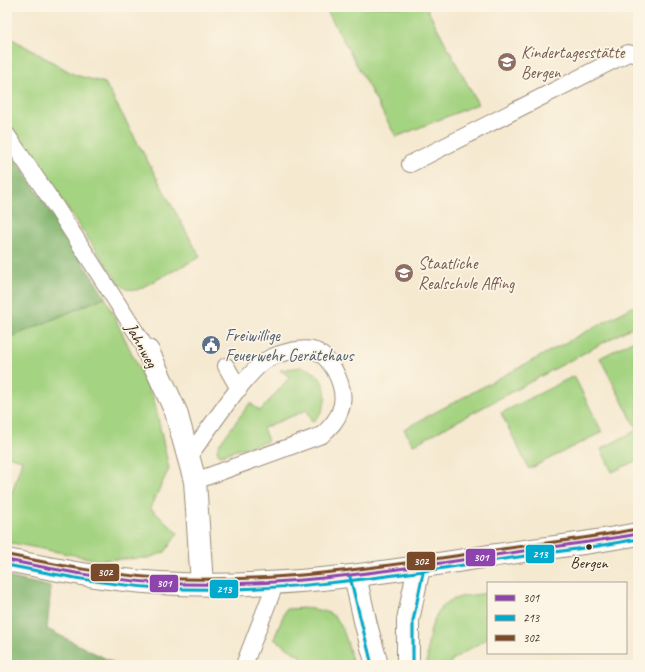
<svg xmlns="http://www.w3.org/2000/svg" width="645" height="672" font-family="Caveat,sans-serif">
<rect width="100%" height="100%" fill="#fcf5e5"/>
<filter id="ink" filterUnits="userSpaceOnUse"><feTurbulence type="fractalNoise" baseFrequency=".025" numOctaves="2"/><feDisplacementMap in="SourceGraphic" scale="8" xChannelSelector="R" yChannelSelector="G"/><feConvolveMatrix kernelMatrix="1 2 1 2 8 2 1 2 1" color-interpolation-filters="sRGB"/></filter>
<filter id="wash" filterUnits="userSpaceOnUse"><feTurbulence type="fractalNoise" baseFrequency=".012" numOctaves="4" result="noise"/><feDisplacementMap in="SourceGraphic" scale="16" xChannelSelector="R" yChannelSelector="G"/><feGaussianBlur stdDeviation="0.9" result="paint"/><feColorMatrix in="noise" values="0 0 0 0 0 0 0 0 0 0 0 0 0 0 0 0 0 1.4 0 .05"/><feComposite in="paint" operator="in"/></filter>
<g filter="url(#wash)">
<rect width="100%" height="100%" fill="#f5e9d0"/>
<!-- green -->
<path fill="#a4d381" stroke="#707e50" d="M325,7H426L478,104L396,137Z
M7,36L75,75L105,83L200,257L137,290L126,289L118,282L7,121Z
M105,297L154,400L169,469L150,508L178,533L165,552L148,558L99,560L7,542V509L22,460L7,456V339Z
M638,304V324L413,445L404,429Z
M638,338V460L612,472L601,449L637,430L600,358Z
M300,367C304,368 309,369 312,371C331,383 329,410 312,422L307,410L263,428L268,441L220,455L217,451L218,446L250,403L260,411L290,377L280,370Z
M574,376L602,432L529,469L501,413Z
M488,593V638L453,659L449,665H427C427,644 430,607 454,599C464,595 477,595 488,593Z
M306,608C316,610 328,610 336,618C344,626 350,653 353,665H313L274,639L286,609Z"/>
<!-- forest -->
<path fill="#83b56f" stroke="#5f7046" d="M7,145L105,297L7,339Z
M7,577L51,587L47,629L118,665H7Z"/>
</g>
<g filter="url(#ink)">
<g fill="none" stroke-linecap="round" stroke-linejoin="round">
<!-- service casing -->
<g stroke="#988a77" stroke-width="18">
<path id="service" d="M7,135L56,207L148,351
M410,164L628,53L638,55
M226,366L239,389
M189,456C205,435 248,369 268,359C280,353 305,345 318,352C335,363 348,392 340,411C337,421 329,428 322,435L195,481
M244,665L276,582"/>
</g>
<!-- minor casing -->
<g stroke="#988a77" stroke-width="24">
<path id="minor" d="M148,351L176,412L195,481L202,584"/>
</g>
<!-- tertiary casing -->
<g stroke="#988a77" stroke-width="24">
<path id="tertiary" d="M355,576L366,625L377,665
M408,665V620L419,567"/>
</g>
<!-- secondary casing -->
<g stroke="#988a77" stroke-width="24">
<path id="secondary" d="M7,560C57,570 108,580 159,583C268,590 376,574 483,557C535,549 587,544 638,534"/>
</g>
<!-- service -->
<use href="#service" stroke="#fff" stroke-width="16"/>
<!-- minor -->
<use href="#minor" stroke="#fff" stroke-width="22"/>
<!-- tertiary -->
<use href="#tertiary" stroke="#fff" stroke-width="22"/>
<!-- secondary -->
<use href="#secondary" stroke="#fff" stroke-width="22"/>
<!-- bus-1 casing -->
<g stroke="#fcf5e5" stroke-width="6">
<path id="bus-1" d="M7,560C57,570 108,580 159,583C268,589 375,573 483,557C535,549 587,543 638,534"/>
</g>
<!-- bus-2 casing -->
<g stroke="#fcf5e5" stroke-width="6">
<path id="bus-2" d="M7,565C57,575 108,585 159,588C268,594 375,579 483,562C535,554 587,549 638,539
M350,577L372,665
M413,665V621L424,568"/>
</g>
<!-- bus-3 casing -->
<g stroke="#fcf5e5" stroke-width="6">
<path id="bus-3" d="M8,555C58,565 108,575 159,578C268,584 375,568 483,552C534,544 586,539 637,529"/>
</g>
<!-- bus-1 -->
<use href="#bus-1" stroke="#8e44ad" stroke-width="3"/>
<!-- bus-2 -->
<use href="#bus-2" stroke="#00a9ce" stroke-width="3"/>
<!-- bus-3 -->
<use href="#bus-3" stroke="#7a4b2a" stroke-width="3"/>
</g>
</g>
<!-- icons -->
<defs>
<g id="school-disc" transform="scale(1)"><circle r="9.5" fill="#8d6e63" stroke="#fcf5e5"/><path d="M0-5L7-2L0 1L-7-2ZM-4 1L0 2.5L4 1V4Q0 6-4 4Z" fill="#fff"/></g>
<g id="civic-disc" transform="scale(1)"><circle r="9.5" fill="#5c6f8a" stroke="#fcf5e5"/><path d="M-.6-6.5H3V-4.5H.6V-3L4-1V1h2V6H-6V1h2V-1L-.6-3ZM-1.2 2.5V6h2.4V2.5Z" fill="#fff"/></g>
</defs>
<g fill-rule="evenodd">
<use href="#school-disc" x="507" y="62"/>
<use href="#school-disc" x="404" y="273"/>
<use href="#civic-disc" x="211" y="345"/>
</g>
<!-- markers -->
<circle fill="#3b2a1e" stroke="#fcf5e5" stroke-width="1.5" cx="589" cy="547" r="3.5"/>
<g text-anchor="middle" stroke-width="3.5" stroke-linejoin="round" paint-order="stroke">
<!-- bus labels -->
<g font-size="16" fill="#3b2a1e" stroke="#fcf5e5">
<text x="589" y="568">Bergen</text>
</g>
<!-- education labels -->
<g font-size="17" fill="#785e54" stroke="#fcf5e5" text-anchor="start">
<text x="521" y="58">Kindertagesstätte<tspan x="521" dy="20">Bergen</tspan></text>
<text x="418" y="269">Staatliche<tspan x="418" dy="20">Realschule Affing</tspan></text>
</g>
<!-- service labels -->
<g font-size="17" fill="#4e5e75" stroke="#fcf5e5" text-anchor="start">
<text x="225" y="341">Freiwillige<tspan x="225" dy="20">Feuerwehr Gerätehaus</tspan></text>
</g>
<!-- street labels -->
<g font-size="17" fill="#3b2a1e" stroke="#fcf5e5">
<text transform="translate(142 345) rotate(61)" y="6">Jahnweg</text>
</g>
</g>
<g stroke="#fcf5e5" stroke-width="1.5">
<rect x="525" y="544" width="30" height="20" rx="4" fill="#00a9ce"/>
<rect x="465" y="548" width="31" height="19" rx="4" fill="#8e44ad"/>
<rect x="406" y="551" width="30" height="20" rx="4" fill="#7a4b2a"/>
<rect x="90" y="563" width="30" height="19" rx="4" fill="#7a4b2a"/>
<rect x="149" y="574" width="30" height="19" rx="4" fill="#8e44ad"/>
<rect x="209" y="579" width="30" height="20" rx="4" fill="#00a9ce"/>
</g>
<g font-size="11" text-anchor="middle" font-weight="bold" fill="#fff">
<text x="540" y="558">213</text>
<text x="481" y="561">301</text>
<text x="421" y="565">302</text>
<text x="105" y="576">302</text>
<text x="164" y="587">301</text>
<text x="224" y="593">213</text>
</g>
<!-- margin -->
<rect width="645" height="672" fill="none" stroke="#fcf5e5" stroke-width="24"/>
<!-- legend -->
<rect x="487" y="582" width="140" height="72" fill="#fcf5e5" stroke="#afa495"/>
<rect x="495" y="595" width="20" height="6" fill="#8e44ad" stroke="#afa495"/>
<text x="523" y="602" font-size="12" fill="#3b2a1e">301</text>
<rect x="495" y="615" width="20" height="6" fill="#00a9ce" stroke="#afa495"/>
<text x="523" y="622" font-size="12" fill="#3b2a1e">213</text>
<rect x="495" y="635" width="20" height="6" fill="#7a4b2a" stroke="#afa495"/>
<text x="523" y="642" font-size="12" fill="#3b2a1e">302</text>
</svg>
